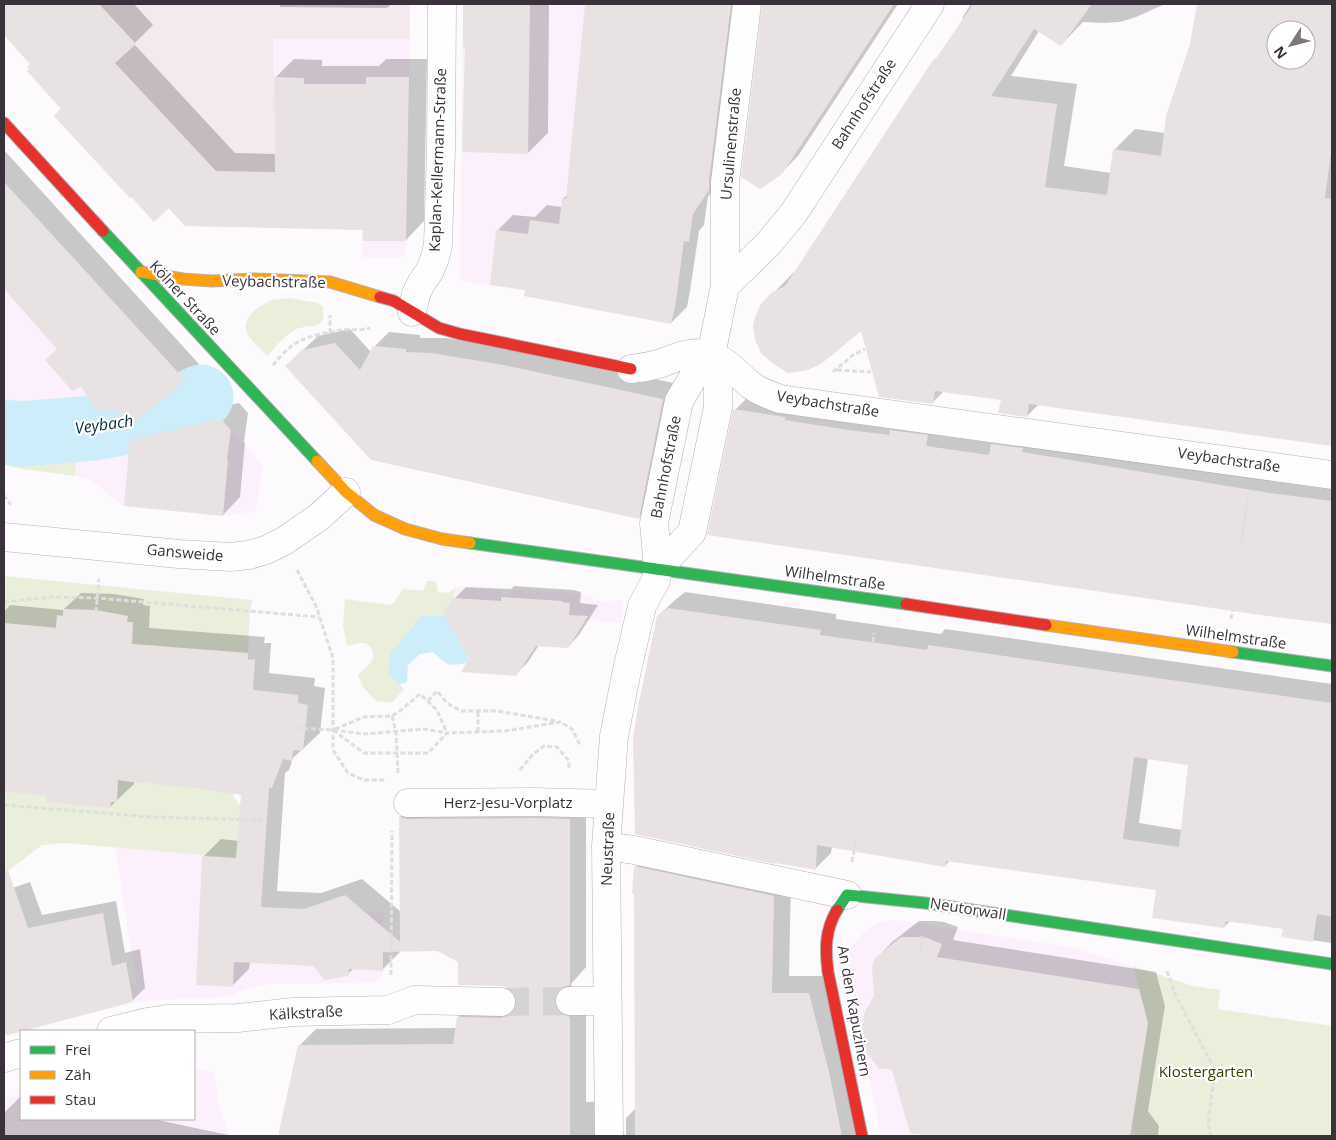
<svg xmlns="http://www.w3.org/2000/svg" width="1336" height="1140" font-family="'Open Sans',sans-serif">
<rect width="100%" height="100%" fill="#fcfafc"/>
<!-- built -->
<path fill="#fdf0fd" d="M463,4H585L580,57L694,207L689,242H683V246H684L673,320L671,324L524,296L525,290L460,281Z
M273,38L410,39L406,249L404,255L399,258L362,257L363,230L276,228Z
M4,182L145,337L193,389L162,400L116,412L63,419L35,420L4,418Z
M212,409L263,465L256,511L223,516L124,506L91,481L75,476L77,450L76,444L130,435L175,425L196,417Z
M456,587L498,590L502,593L510,594L514,590L544,591L590,595L593,600L609,602L614,600L623,601L621,623L586,620L568,648L536,646L516,676L470,673L466,663L469,658L451,628L443,613L453,598Z
M115,847L236,858L261,907L383,913V971L381,976L378,980L371,983L265,984L246,989L227,997L196,998L133,1002L130,983L136,982Z
M895,920L1070,947L1133,966L1148,1023L1132,1128L1138,1136H881L850,976L848,959L851,948L864,932L876,923Z
M194,1068L214,1072L218,1101L220,1102L219,1107L230,1136H4V1098L21,1094V1119H194Z"/>
<!-- education -->
<path fill="#f4eaed" d="M4,4H410V39H273L276,227L185,226L169,208L154,222L132,198H130L54,116L61,108L27,71L29,69L27,67L30,64L4,35Z"/>
<!-- green -->
<path fill="#eaefdc" d="M289,298L318,303L323,306C327,335 307,321 293,331C283,337 275,347 268,356C262,350 250,340 247,333C240,317 261,304 273,300C278,299 284,299 289,298Z
M76,444L77,450L75,476L9,467L11,446Z
M4,576L252,600L250,611L248,653L211,650L187,654V648H181L180,654L157,652V645H151L150,651L125,649L127,629H133V623L127,622V616L121,615L63,609V616L57,615L56,622H62V628L4,623Z
M427,581H434L436,582L438,592L449,593L456,587L453,598L445,616L389,673L404,689L392,703L376,701L362,686L358,675C365,668 379,659 371,648C369,646 367,643 364,643C359,642 352,645 347,646L343,626L345,599L391,605C398,600 398,593 404,589L423,591Z
M113,775L144,784L146,777L176,780L233,792V796L242,807L236,858L65,843L42,845L4,874V791L40,794L41,795L46,796V802L53,803L117,802V796Z
M1133,966L1193,986L1220,990L1218,1009L1332,1026V1136H1138L1132,1128L1148,1023Z"/>
<!-- water -->
<path fill="#ceedfa" d="M422,616H445L451,628L453,629L469,658L466,663C447,667 447,665 433,652L420,654L408,665L407,682L399,685L389,673L390,654Z"/>
<!-- shadow -->
<path fill="#0003" fill-rule="evenodd" d="M4,4H134L153,25L134,44L235,153L276,154L275,78L294,59L322,60V66H379L386,59H427L424,221L406,240L364,229L169,206L32,64L4,33Z
M280,4H392L387,8L280,7Z
M465,4H549L548,133L528,153L467,46H464Z
M586,4H745L725,173L708,197L704,225L699,231L690,291L687,307L671,323L527,289L497,231L513,215L535,217L547,205L562,207L563,199L567,195Z
M763,4H898L798,156L781,173Z
M971,4H1165L1136,17L1120,22L1102,23L1083,22L1061,45L1039,31L1011,76L1077,84L1064,166L1111,173L1114,150L1135,129L1165,133L1167,118L1168,116L1191,44L1198,4H1332V445L1039,404L1027,416L1002,399L944,391L932,403L861,329L762,305L793,273L796,271L934,60L942,53L964,19L962,18ZM1276,30H1306V60H1276Z
M4,150L199,364L184,379L125,429L119,407L58,349L4,287Z
M350,329L371,352L374,347L389,332L420,335V338H446L513,349L678,384L653,503L638,518L301,352L318,336Z
M749,396L1332,486V623L709,534L735,410Z
M239,403L248,413L244,442L245,443L240,497L223,515L132,441L149,423Z
M514,586L573,590L581,592L580,603L598,605L579,635L568,647L539,645L528,662L516,674L470,658L454,599L466,587L511,589Z
M685,592L836,614V619L941,634L945,629L1332,684V943L1283,936L1284,928L1230,921L1224,927L1158,889L950,860L945,866L832,847L831,853L815,869L658,616L675,600ZM1148,758L1189,764L1182,830L1139,823Z
M81,593L114,594L144,599L143,605L150,606L149,628L265,637L264,643H271L269,673L315,678L314,686L325,688L320,733L293,758L289,770L285,773L277,891L321,893L362,879L401,912L400,817L417,801L586,802V967L571,984L573,991L586,1000V1102L610,1101L618,1133L626,1135V1118L636,1108V867L653,850L791,879L789,976H826L862,1136H280L299,1046L316,1029L457,1028L458,1017L475,1000L518,1001L516,993L509,987L437,950H400V952L383,969L354,968L347,975L313,965L250,962L249,969L232,986L197,984L204,856L221,839L239,841L242,794L146,781H134V784L110,807L41,793L4,790V612L10,605L63,610Z
M30,882L42,915L116,901L125,953L140,949L145,988L132,1001L4,1035V891Z
M919,921H934L944,922L958,927L953,940L1156,972L1165,1006L1148,1111L1159,1126L1158,1136H940L911,1132L875,996V960L892,942Z
M21,1096V1119H153L233,1136H4V1113Z"/>
<g fill="none" stroke-linecap="round" stroke-linejoin="round">
<!-- river -->
<path stroke="#ceedfa" stroke-width="65" d="M4,432L21,434L93,428L167,415L201,397"/>
</g>
<!-- building -->
<path fill="#e9e2e2" fill-rule="evenodd" d="M4,4H99L136,44L115,63L216,171L275,172L274,77L304,78V84H366V77H409L406,241H362L363,230L185,226L169,208L154,222L132,197L130,198L54,116L61,109L27,71L29,69L27,67L30,64L4,35Z
M463,4H530L528,154L462,152L465,47H463Z
M585,4H731L709,180V190L693,214L689,242L684,241L675,308L671,324L524,296L525,290L490,285L496,230L528,234L530,220L559,224L562,198L566,199Z
M762,4H894L782,174L760,189L741,177Z
M973,4H1092L1061,46L1034,29L991,96L1057,104L1045,187L1107,195L1113,149L1161,156L1166,117L1168,118L1166,116L1190,44L1197,4H1332V145L1325,198L1332,199V446L1029,404L1027,417L998,413L1001,400L935,391L933,404L879,397L861,331L821,364L808,370L788,373L772,363L761,353L755,340L753,325L755,317L761,304L771,293L785,286L933,60H935ZM1276,30H1306V60H1276Z
M4,182L185,380L124,431L118,409L97,411L81,387L72,391L45,360L57,349L4,289Z
M335,343L360,370L373,346L406,349V352L431,353L498,364L663,399L639,519L371,460L285,366L302,350Z
M733,409L785,417V420L848,430L890,435L889,430L928,435L926,446L989,455L991,444L1023,448L1022,452L1270,493L1332,501V624L1268,616L707,535Z
M221,419L231,430L227,459L228,460L223,516L124,506L130,440Z
M501,597L562,601V602L570,603L569,615L588,616L568,648L536,646L516,676L461,672L469,658L453,629L451,628L443,613L453,598L501,601Z
M668,608L821,630L820,635L927,650L928,645L1332,703V917L1317,914L1313,942L1281,937L1283,929L1226,921L1224,928L1152,918L1156,890L946,861L945,867L817,845L816,870L775,863V864L635,834L633,738L639,702L657,616ZM1134,757L1188,765L1179,847L1123,839Z
M63,609L96,610L128,616L127,622H133L132,644L248,653V660L255,659L253,690L298,695V703L308,705L303,751L293,750L292,761L283,759L272,788H269L261,907L304,909L345,895L400,942L399,817L408,819L533,818L570,819V985L563,987L557,993L554,1001L556,1008L562,1014L570,1017V1136H278L298,1045L453,1044L457,1017L501,1018L508,1016L515,1010L517,1003L515,995L510,989L502,986L458,985V962L437,951L383,952V971L349,969L348,976L325,980L313,966L234,962L233,987L196,985L202,856L236,858L241,795L175,785V787L145,782V784L118,780L117,802H111L110,808L46,802V796L4,791V623L56,628L57,615L63,616Z
M634,866L774,896L772,993H809L829,1072L842,1136H635L634,893L632,894Z
M8,870L28,928L103,913L112,966L126,962L133,1002L4,1036V871Z
M901,937H917L927,938L942,944L937,957L1139,989L1148,1023L1130,1136H932L910,1133L892,1070L878,1068L858,1041V1038L865,1012L874,996L872,969L874,959Z"/>
<g fill="none" stroke-linecap="round" stroke-linejoin="round">
<!-- street-tunnel -->
<path stroke="#d5d2d5" stroke-width="28" stroke-dasharray="28 14" stroke-linecap="butt" d="M501,1002L570,1001"/>
<!-- street casing -->
<g stroke="#b5b1b6" stroke-width="29">
<path id="street" d="M725,286L768,244L793,214L930,4
M412,312L416,294L422,282L429,272L435,258L438,244L441,149L442,4
M631,369C642,368 652,366 662,363C674,358 686,353 700,353C722,354 735,373 752,386C760,392 770,395 780,399L1332,475
M4,537L179,554L230,557L249,555L266,550L284,541L319,517L346,492
M658,569L692,532L718,407V378L711,355L725,286V182L747,4
M408,803L533,802L609,804
M606,846L634,850L847,895
M570,1001H607
M111,1031L147,1022L167,1019L238,1018L293,1012L388,1010L415,1000L501,1002
M4,1058L21,1053
M609,1136L606,846L614,736L627,670L642,606L656,580L658,569L654,523L679,401L695,374L711,355"/>
</g>
<!-- fast casing -->
<g stroke="#b5b1b6" stroke-width="13">
<path id="fast" d="M103,231L317,461
M470,543L906,604
M1233,652L1332,666
M837,910L847,895L925,903L1332,964"/>
</g>
<!-- slow casing -->
<g stroke="#b5b1b6" stroke-width="13">
<path id="slow" d="M141,272L183,279L212,281L255,279L330,282L380,297
M317,461L346,492L374,515L405,529L442,539L470,543
M1046,625L1233,652"/>
</g>
<!-- jam casing -->
<g stroke="#b5b1b6" stroke-width="13">
<path id="jam" d="M4,123L103,231
M380,297L394,301L439,328L460,334L631,369
M906,604L1046,625
M837,910C825,930 825,949 828,972L862,1136"/>
</g>
<!-- path -->
<path stroke="#dedede" stroke-width="3" stroke-dasharray="5 2.5" stroke-linecap="butt" d="M330,333V315
M273,365C280,357 288,347 298,342C308,336 332,331 343,330C352,329 361,331 370,328
M837,370L871,372
M833,372L853,355L865,349
M4,437L6,413
M4,495L11,505
M1241,545L1248,497
M297,570L316,606L333,658V750L348,773L364,780H386
M4,602L50,597L97,598L319,617
M96,612L99,579
M1231,619L1233,610
M873,642L874,633
M428,701L437,691L447,703L461,711H497L557,721
M392,716L396,732L398,773
M296,728L333,730L365,734L424,729L447,733
M335,729L364,717L392,716L401,710L420,694L437,710L447,733
M333,730L364,753H428L447,733L505,731L560,722L572,729L580,745
M478,732V711
M520,770L533,754L544,746L557,747L569,761V770
M4,805L151,817L266,820
M852,862L856,841
M920,954L922,936
M1167,971L1175,994L1215,1070L1208,1124L1211,1136
M391,975L392,831"/>
<!-- street -->
<use href="#street" stroke="#fffeff" stroke-width="28"/>
<!-- fast -->
<use href="#fast" stroke="#30b455" stroke-width="11"/>
<!-- slow -->
<use href="#slow" stroke="#ff9f0a" stroke-width="11"/>
<!-- jam -->
<use href="#jam" stroke="#e5322d" stroke-width="11"/>
</g>
<g text-anchor="middle" stroke-width="4.5" stroke-linejoin="round" paint-order="stroke">
<!-- street labels -->
<g font-size="15" fill="#3a323a" stroke="#fff">
<text transform="translate(864 104) rotate(-57)" y="5">Bahnhofstraße</text>
<text transform="translate(731 144) rotate(-85)" y="5">Ursulinenstraße</text>
<text transform="translate(438 160) rotate(-88)" y="5">Kaplan-Kellermann-Straße</text>
<text transform="translate(274 282) rotate(1)" y="5">Veybachstraße</text>
<text transform="translate(185 298) rotate(47)" y="5">Kölner Straße</text>
<text transform="translate(828 404) rotate(9)" y="5">Veybachstraße</text>
<text transform="translate(1229 460) rotate(8)" y="5">Veybachstraße</text>
<text transform="translate(666 467) rotate(-79)" y="5">Bahnhofstraße</text>
<text transform="translate(185 553) rotate(5)" y="5">Gansweide</text>
<text transform="translate(835 578) rotate(8)" y="5">Wilhelmstraße</text>
<text transform="translate(1236 637) rotate(8)" y="5">Wilhelmstraße</text>
<text x="508" y="808">Herz-Jesu-Vorplatz</text>
<text transform="translate(608 849) rotate(-88)" y="5">Neustraße</text>
<text transform="translate(968 909) rotate(9)" y="5">Neutorwall</text>
<text transform="translate(854 1011) rotate(80)" y="5">An den Kapuzinern</text>
<text transform="translate(306 1013) rotate(-3)" y="5">Kälkstraße</text>
</g>
<!-- park labels -->
<g font-size="15" fill="#354001" stroke="#fff">
<text x="1206" y="1077">Klostergarten</text>
</g>
<!-- water labels -->
<g font-size="16" font-style="italic" fill="#062f3d" stroke="#fff">
<text transform="translate(104 424) rotate(-8)" y="6">Veybach</text>
</g>
</g>
<!-- border -->
<rect width="1336" height="1140" fill="none" stroke="#3a323a" stroke-width="10"/>
<!-- legend -->
<rect x="20" y="1030" width="175" height="90" fill="#ffffff" stroke="#b0adb0"/>
<rect x="30" y="1046" width="25" height="8" fill="#30b455" stroke="#b0adb0"/>
<text x="65" y="1055" font-size="15" fill="#3a323a">Frei</text>
<rect x="30" y="1071" width="25" height="8" fill="#ff9f0a" stroke="#b0adb0"/>
<text x="65" y="1080" font-size="15" fill="#3a323a">Zäh</text>
<rect x="30" y="1096" width="25" height="8" fill="#e5322d" stroke="#b0adb0"/>
<text x="65" y="1105" font-size="15" fill="#3a323a">Stau</text>
<!-- north arrow -->
<g transform="translate(1291 45) rotate(234)"><circle r="24" fill="#ffffff" stroke="#b0adb0"/>
<path d="M0-4L9 19L0 12L-9 19Z" fill="#7e787e"/>
<text y="-8" font-size="14" font-weight="bold" text-anchor="middle" fill="#3a323a">N</text>
</g>
</svg>
